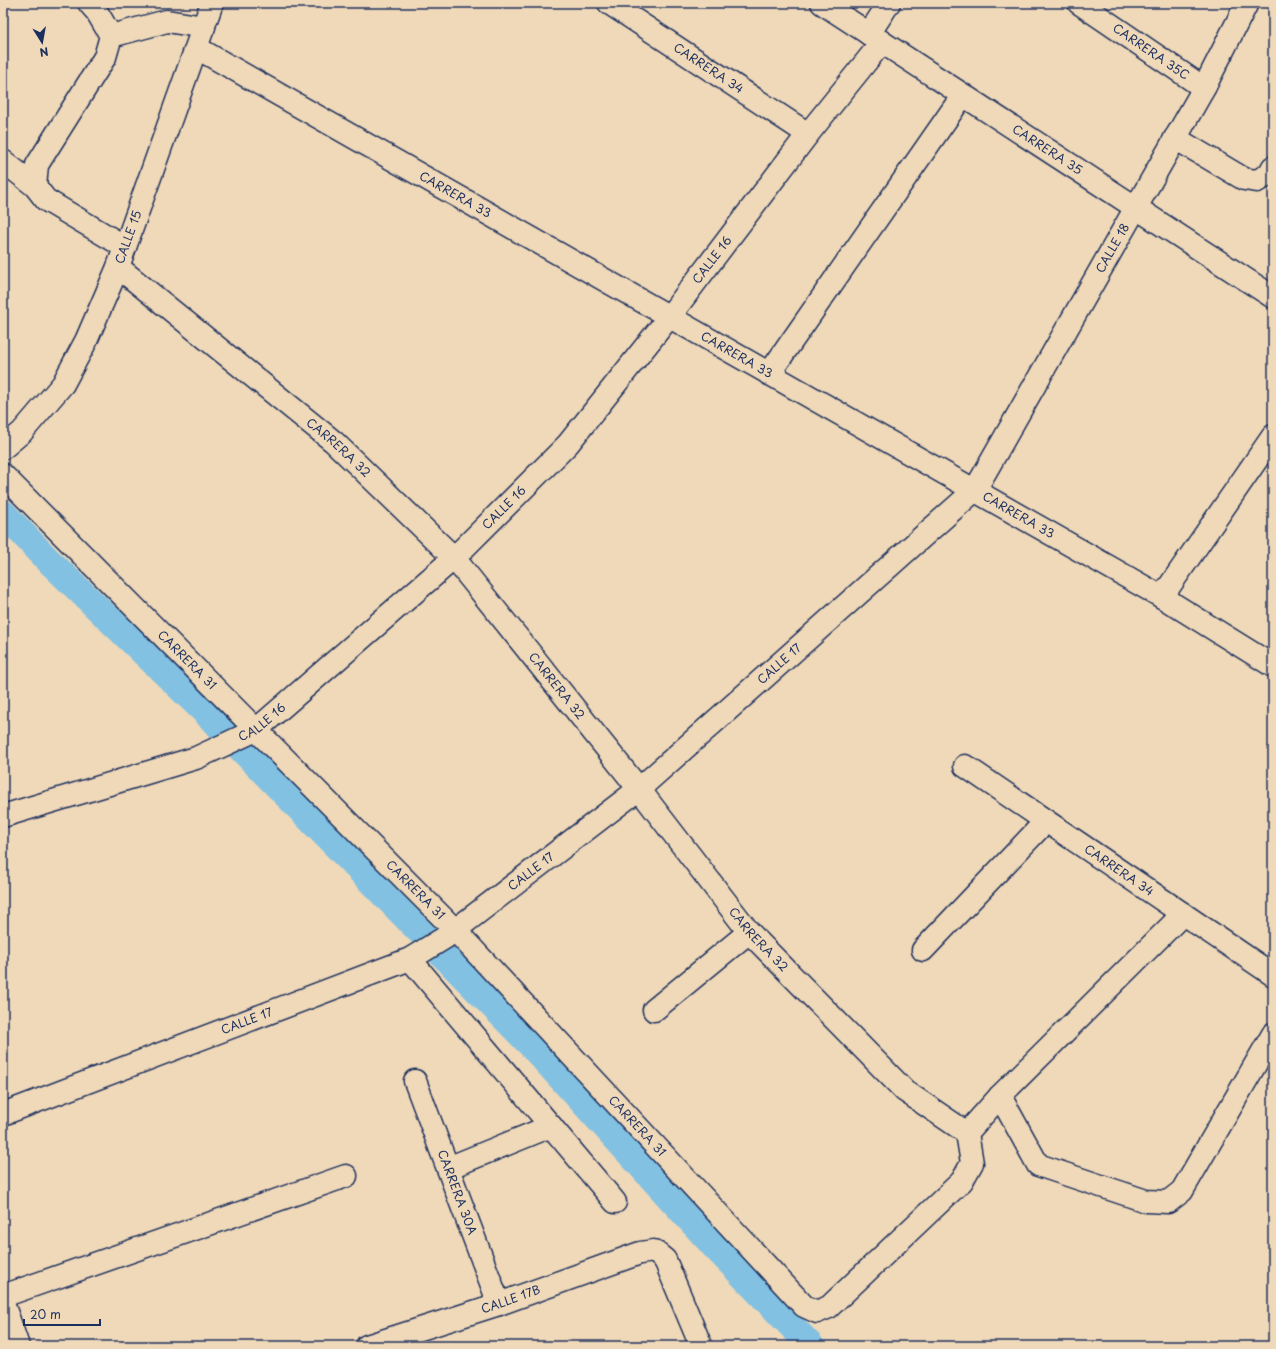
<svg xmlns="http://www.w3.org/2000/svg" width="1276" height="1349" font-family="'Playpen Sans',sans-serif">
<rect width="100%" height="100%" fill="#f0d9b8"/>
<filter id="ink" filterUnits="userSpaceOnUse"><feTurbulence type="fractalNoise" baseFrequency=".025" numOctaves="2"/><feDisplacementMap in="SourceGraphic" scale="8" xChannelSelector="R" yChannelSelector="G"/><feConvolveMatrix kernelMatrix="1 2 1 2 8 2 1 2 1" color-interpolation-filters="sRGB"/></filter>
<g filter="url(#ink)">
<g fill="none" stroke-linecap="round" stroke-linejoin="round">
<!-- canal -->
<path stroke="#82c1e2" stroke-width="27" d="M3,513L49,561L204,711L528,1042L712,1244L811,1346"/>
<!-- minor casing -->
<g stroke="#1b2f5e" stroke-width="25">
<g id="minor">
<path id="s1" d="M609,3L808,134"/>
<path id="s2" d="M822,3L1273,297"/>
<path id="s3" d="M1079,3L1204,88"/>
<path d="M869,34L889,3"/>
<path d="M111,36L167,21L204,27"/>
<path id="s4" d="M197,48L1162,597L1273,666"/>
<path d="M1175,138L1244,179L1257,181L1269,174L1273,167"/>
<path d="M3,161L35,186L46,200L125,247"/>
<path d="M35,186L37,165L105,57L111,36L97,12L89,3"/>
<path id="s5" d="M118,267L334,442L454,558L639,789L749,932L905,1091L967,1133"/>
<path d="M769,374L963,95"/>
<path id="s6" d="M3,475L455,930L804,1306L817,1312L829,1307L962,1181L972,1163L967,1133"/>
<path d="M1162,597L1273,436"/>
<path id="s7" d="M965,766L1273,975"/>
<path id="s8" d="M3,816L196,758L256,730L454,558L568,444L669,317L808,134L882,42"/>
<path d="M923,950L1046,821"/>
<path d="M410,959L615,1202"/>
<path d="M654,1010L749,932"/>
<path id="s9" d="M415,1081L499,1304"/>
<path d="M1000,1096L1038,1165L1146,1201L1168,1202L1182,1191L1273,1034"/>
<path id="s10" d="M3,1114L410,959L446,937L639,789L975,490L1204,88L1247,3"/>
<path d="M967,1133L1000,1096L1183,914"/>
<path d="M448,1168L551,1126"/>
<path d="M3,1296L346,1176"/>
<path d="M3,1303L18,1346"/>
<path id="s11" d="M367,1346L499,1304L640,1253L654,1251L665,1260L701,1346"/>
</g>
</g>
<!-- tertiary casing -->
<g stroke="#1b2f5e" stroke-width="25">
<g id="tertiary">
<path id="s12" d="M3,448L22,432L63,384L86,341L118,267L212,3"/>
</g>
</g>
<!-- minor -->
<use href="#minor" stroke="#f0d9b8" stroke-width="22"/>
<!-- tertiary -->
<use href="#tertiary" stroke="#f0d9b8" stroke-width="22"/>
</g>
</g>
<g text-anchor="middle" stroke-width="3" stroke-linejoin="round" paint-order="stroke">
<!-- street labels -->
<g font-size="12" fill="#1b2f5e" stroke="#f0d9b8">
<text dy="4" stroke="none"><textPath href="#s3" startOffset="87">CARRERA 35C</textPath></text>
<text dy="4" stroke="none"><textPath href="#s1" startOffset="119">CARRERA 34</textPath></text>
<text dy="4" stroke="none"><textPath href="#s2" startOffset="269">CARRERA 35</textPath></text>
<text dy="4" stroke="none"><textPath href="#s4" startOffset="297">CARRERA 33</textPath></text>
<text dy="4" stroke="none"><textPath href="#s12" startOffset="249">CALLE 15</textPath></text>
<text dy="4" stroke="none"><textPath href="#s10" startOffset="1449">CALLE 18</textPath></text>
<text dy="4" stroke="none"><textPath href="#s8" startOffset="925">CALLE 16</textPath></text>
<text dy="4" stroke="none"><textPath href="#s4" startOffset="621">CARRERA 33</textPath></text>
<text dy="4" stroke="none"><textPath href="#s5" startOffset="285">CARRERA 32</textPath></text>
<text dy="4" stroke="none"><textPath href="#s8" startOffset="601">CALLE 16</textPath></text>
<text dy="4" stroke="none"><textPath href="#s4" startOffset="945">CARRERA 33</textPath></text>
<text dy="4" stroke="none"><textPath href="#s6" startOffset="261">CARRERA 31</textPath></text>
<text dy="4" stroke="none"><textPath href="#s10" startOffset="909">CALLE 17</textPath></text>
<text dy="4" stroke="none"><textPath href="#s5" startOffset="609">CARRERA 32</textPath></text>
<text dy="4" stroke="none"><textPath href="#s8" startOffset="277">CALLE 16</textPath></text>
<text dy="4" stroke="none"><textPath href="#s7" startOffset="186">CARRERA 34</textPath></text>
<text dy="4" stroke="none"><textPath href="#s10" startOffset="585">CALLE 17</textPath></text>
<text dy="4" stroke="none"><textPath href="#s6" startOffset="585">CARRERA 31</textPath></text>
<text dy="4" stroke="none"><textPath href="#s5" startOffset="933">CARRERA 32</textPath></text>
<text dy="4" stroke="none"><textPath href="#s10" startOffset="261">CALLE 17</textPath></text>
<text dy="4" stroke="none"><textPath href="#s6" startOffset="909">CARRERA 31</textPath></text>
<text dy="4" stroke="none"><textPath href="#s9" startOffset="119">CARRERA 30A</textPath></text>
<text dy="4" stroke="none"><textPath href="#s11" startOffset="151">CALLE 17B</textPath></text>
</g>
</g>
<!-- margin -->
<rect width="1276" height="1349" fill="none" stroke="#f0d9b8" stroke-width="16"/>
<rect x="8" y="8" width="1260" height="1333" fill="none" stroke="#1b2f5e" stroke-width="1.5" filter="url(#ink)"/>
<!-- north arrow -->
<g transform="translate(42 42) rotate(169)" stroke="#f0d9b8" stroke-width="3" paint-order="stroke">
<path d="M0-3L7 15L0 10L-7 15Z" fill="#1b2f5e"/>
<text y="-6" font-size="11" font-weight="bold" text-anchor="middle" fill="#1b2f5e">N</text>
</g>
<!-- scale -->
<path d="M24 1319v6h76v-6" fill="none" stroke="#1b2f5e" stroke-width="2"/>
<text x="30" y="1319" font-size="12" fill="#1b2f5e" stroke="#f0d9b8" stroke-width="3" paint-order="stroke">20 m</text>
</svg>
